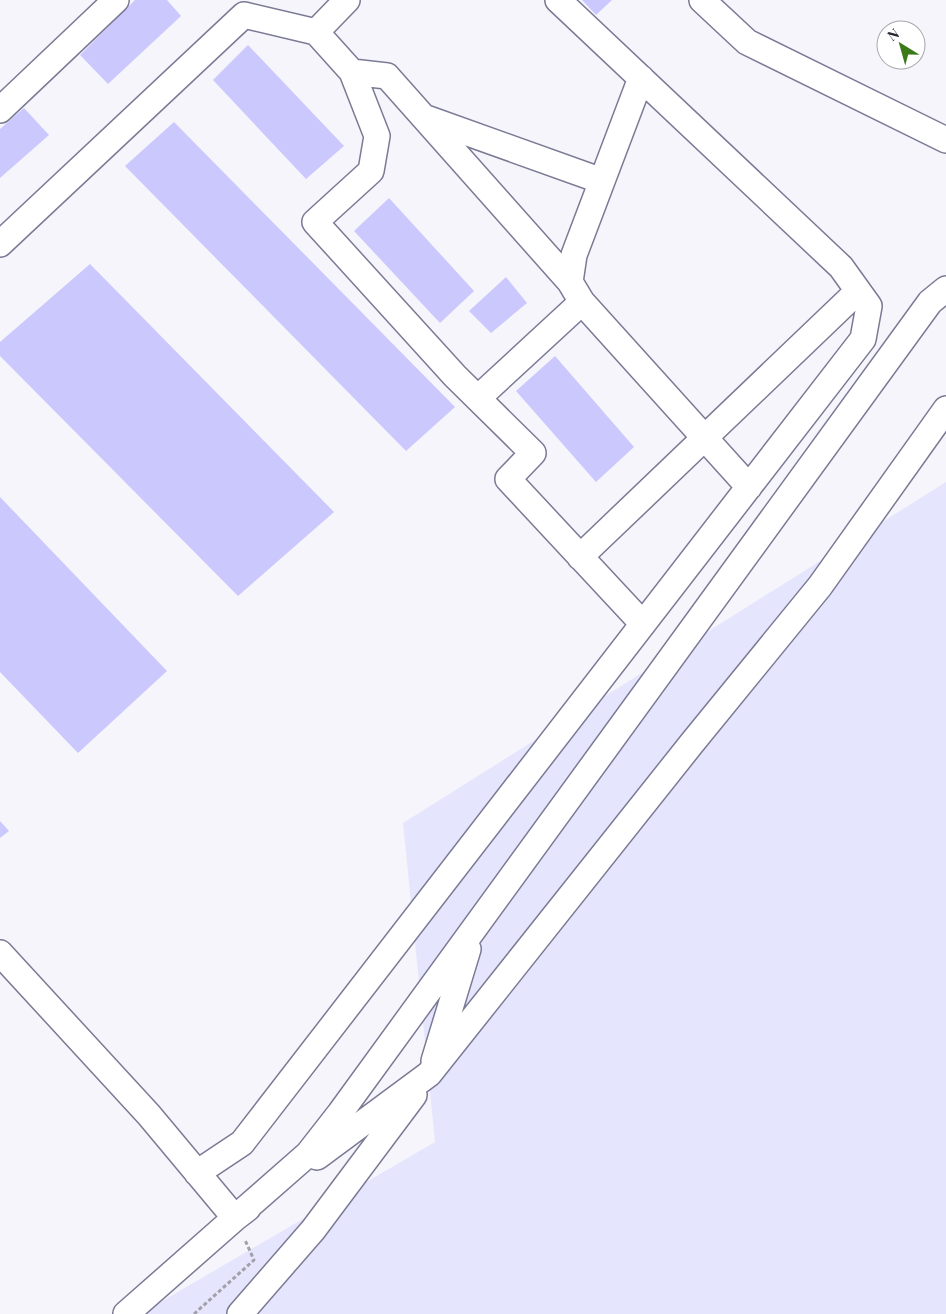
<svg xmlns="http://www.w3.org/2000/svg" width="946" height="1314" font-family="'Playfair Display',serif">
<rect width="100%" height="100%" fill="#f5f5fb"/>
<!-- green -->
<path fill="#e6e5fe" d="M946,482V1314H140L435,1142L403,823Z"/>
<!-- building -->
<path fill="#cbc8fe" d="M135,0H167L181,16L108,84L80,55Z
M582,0H612L596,15Z
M248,45L344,146L306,179L213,80Z
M24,108L49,135L0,178V129Z
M174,122L455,407L406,451L125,166Z
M389,198L474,291L440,323L354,231Z
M90,264L334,512L238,596L0,356V342Z
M506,277L527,303L491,333L469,311Z
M555,356L634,447L596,482L516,391Z
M0,497L167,671L78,753L0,672Z
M0,821L9,831L0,838Z"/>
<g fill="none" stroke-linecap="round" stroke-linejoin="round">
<!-- minor casing -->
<g stroke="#7b7a95" stroke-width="28">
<path id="minor" d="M702,0L747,42L946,140
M316,32L347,0
M352,72L387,76L570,282L582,302L749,487
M0,110L116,0
M426,118L602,181
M0,244L244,15L316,32L352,72L377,136L371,171L315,222L455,376L533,453L508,479L643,624
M570,282L574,255L641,78
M478,398L582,302
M580,557L858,291
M0,953L149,1115L235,1218L308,1154L340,1113L930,302L946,289
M434,1061L468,949
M317,1157L429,1074L692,743L820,586L946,409
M197,1173L242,1143L863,339L869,306L841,267L558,0
M126,1314L235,1218L248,1208
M240,1314L313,1230L414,1095"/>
</g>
<!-- path -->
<path stroke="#a1a1a9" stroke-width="3" stroke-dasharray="4 2.5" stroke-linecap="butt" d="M194,1314L254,1260L245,1240"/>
<!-- minor -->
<use href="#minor" stroke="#fff" stroke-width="25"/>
</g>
<!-- north arrow -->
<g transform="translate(901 45) rotate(323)"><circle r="24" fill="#ffffff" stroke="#a8a8ac"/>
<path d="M0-4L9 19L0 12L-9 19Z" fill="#3b7a17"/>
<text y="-8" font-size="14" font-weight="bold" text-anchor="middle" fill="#252530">N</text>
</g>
</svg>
